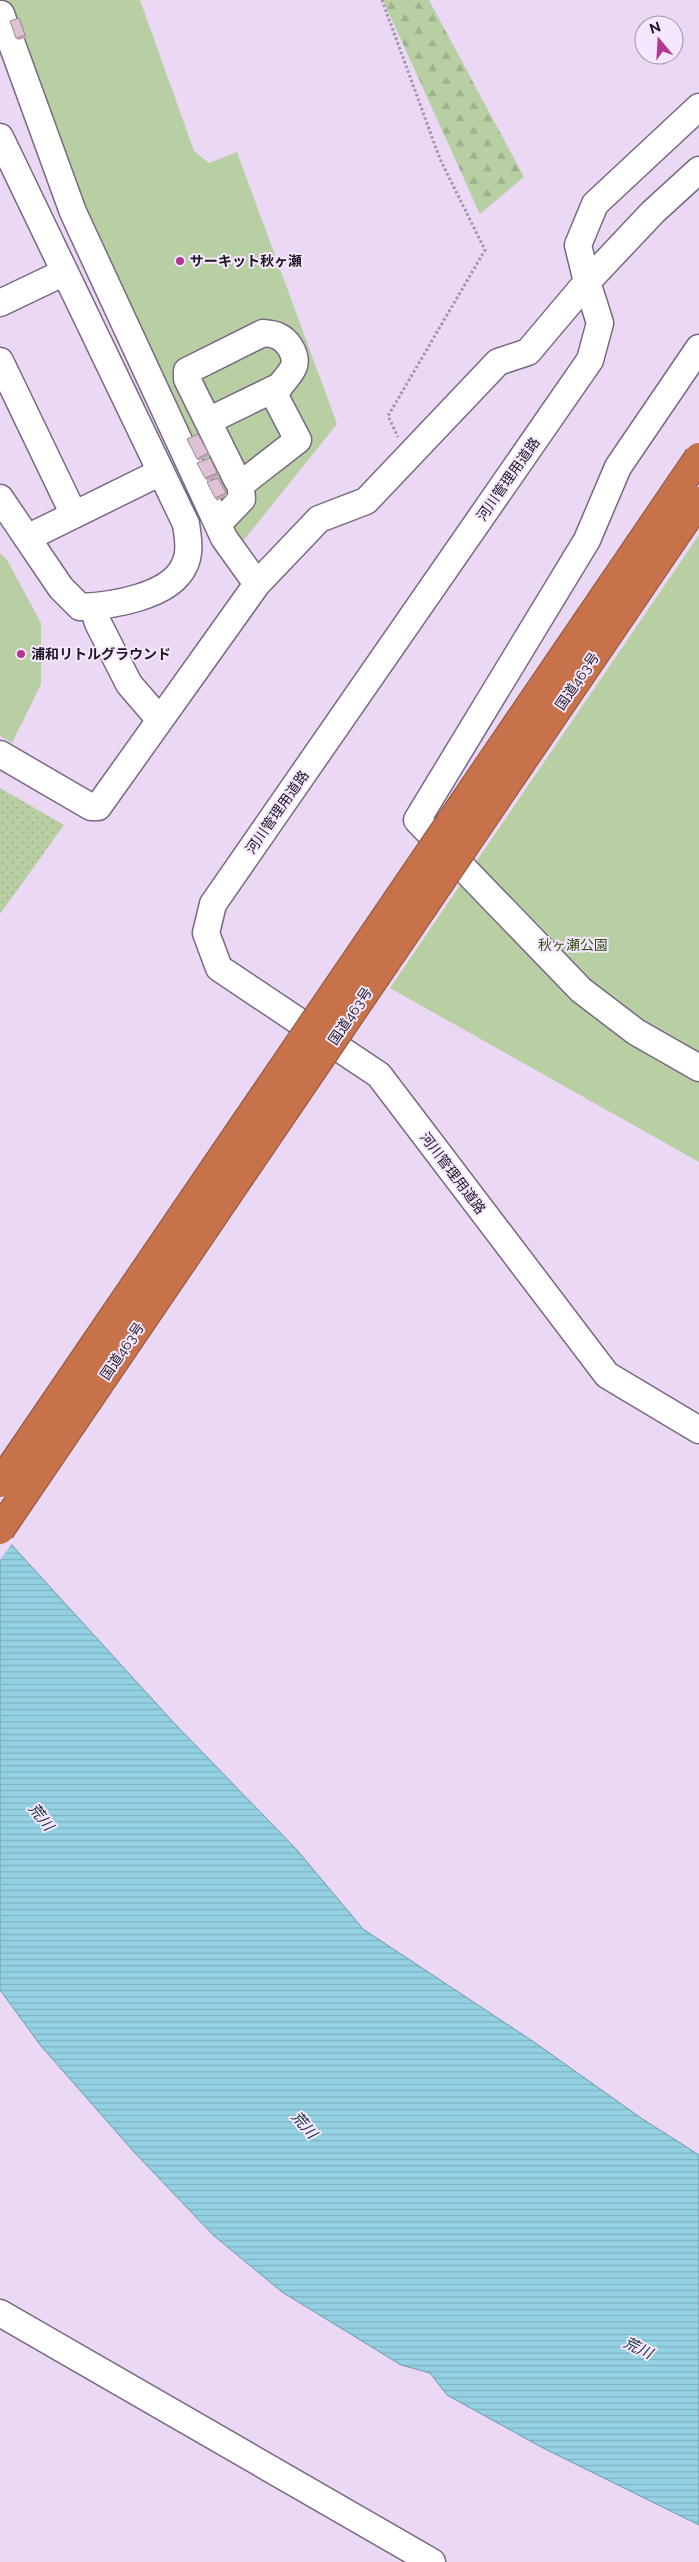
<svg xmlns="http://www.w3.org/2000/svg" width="699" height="2562" font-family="Raleway,'Noto Sans JP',sans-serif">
<defs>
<pattern id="grass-dots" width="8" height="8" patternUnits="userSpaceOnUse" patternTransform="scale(1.25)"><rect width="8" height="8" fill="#b7cfa2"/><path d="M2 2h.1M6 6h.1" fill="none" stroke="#9db18b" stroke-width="1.8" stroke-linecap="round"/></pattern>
<pattern id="forest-firs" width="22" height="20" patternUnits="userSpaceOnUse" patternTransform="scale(1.25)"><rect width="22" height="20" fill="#b7cfa2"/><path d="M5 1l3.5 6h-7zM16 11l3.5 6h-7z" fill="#9db18b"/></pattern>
<pattern id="water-rules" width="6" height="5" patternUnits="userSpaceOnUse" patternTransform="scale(1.25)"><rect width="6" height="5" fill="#93d1e3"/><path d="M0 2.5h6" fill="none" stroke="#7eb3c2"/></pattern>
</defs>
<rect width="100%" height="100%" fill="#ead8f4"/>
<!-- grass -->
<path fill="url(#grass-dots)" d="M0,788L64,825L0,914Z"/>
<!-- forest -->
<path fill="url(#forest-firs)" d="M383,0H429L524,177L480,214Z"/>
<!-- park -->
<path fill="#b7cfa2" d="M0,0H140L194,151L209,163L237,152L337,424L228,560L0,46Z
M699,535V1162L390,988Z
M0,553L7,560L41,623V684L12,743L0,736Z"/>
<!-- water -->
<path fill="url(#water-rules)" stroke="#7099a9" d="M0,1532L175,1724L297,1850L363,1929L534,2042L641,2118L699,2155V2525L543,2448L447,2395L430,2373L401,2365L282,2292L213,2235L134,2152L41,2046L0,1990Z"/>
<!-- pier -->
<path fill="#ead8f4" d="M0,1530L13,1542L0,1560Z"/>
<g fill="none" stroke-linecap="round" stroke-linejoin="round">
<!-- minor casing -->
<g stroke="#786982" stroke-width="29">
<path id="minor" d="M1,14L73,212L224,538L257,584
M699,107L595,204L578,245L587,282L600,323L590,360L213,904L206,933L219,968L379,1075L607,1375L699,1430
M0,137L186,524C188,538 191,553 184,566C170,597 110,606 80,607L61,588L0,498
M0,303L65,272
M263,333C275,334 283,336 290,347C305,371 280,377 275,396L298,440L244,482L237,480L187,379V371Z
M699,348L618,467L587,540L417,820L581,990L636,1032L699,1068
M0,361L74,515
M208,421L278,387
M218,524L242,499L240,481
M27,538L161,472
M93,607L98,623L129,684L160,720
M0,754L91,807H98L257,584L319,519L366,501L498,362L528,352L587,282L653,212L699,170
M0,2313L432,2562"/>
</g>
<!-- path -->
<path stroke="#a294aa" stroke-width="3" stroke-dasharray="2.5 2.5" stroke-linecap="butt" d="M382,0L440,159L485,250L388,416L398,437"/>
<!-- minor -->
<use href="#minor" stroke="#fff" stroke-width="26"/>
<!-- highway-bridge casing -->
<g stroke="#8c523c" stroke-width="30" stroke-linecap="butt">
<path id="highway-bridge" d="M0,1483L699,457
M0,1530L699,501"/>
</g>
<!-- highway-bridge -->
<use href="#highway-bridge" stroke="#c7724a" stroke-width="28"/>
</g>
<!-- wall -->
<path fill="#c0a7b8" d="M21,21L27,38L18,40L16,38Z
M200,437L210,455L199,461L197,459Z
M212,461L219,476L207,481L205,478Z
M220,480L228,495L217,501L215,498Z"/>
<!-- building -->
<path fill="#dfc2d6" stroke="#9c8896" d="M19,18L25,35L16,38L10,21Z
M198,434L208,453L197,459L187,439Z
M210,458L217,473L205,478L197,463Z
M218,478L226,493L215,498L207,482Z"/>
<!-- markers -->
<g fill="#b2398e" stroke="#f5e7fe" stroke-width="2">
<circle cx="180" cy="261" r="5"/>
<circle cx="21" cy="654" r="5"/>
</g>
<g text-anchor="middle" stroke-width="4" stroke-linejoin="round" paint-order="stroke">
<!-- poi labels -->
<g font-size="14" font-weight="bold" fill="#1e1721" stroke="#f5e7fe" text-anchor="start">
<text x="190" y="266">サーキット秋ヶ瀬</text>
<text x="31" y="659">浦和リトルグラウンド</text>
</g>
<!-- street labels -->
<g font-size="14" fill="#1e1721" stroke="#f5e7fe">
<text transform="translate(508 479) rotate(-55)" y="5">河川管理用道路</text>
<text transform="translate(577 681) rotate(-56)" y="5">国道463号</text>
<text transform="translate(277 812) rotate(-55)" y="5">河川管理用道路</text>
<text transform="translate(350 1016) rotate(-56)" y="5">国道463号</text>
<text transform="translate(453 1173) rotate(53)" y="5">河川管理用道路</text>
<text transform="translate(122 1351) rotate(-56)" y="5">国道463号</text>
</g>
<!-- park labels -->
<g font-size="14" fill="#385515" stroke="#f5e7fe">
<text x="573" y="950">秋ヶ瀬公園</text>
</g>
<!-- water labels -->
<g font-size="15" font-style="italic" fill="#102f37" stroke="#f5e7fe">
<text transform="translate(41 1817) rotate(52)" y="5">荒川</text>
<text transform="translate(304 2125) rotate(49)" y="5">荒川</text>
<text transform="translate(638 2348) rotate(26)" y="5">荒川</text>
</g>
</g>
<!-- north arrow -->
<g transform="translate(659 40) rotate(342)"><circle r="24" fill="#f5e7fe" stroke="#9f94a6"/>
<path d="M0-4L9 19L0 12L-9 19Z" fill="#b2398e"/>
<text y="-8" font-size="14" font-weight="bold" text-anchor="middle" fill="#1e1721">N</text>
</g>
</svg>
